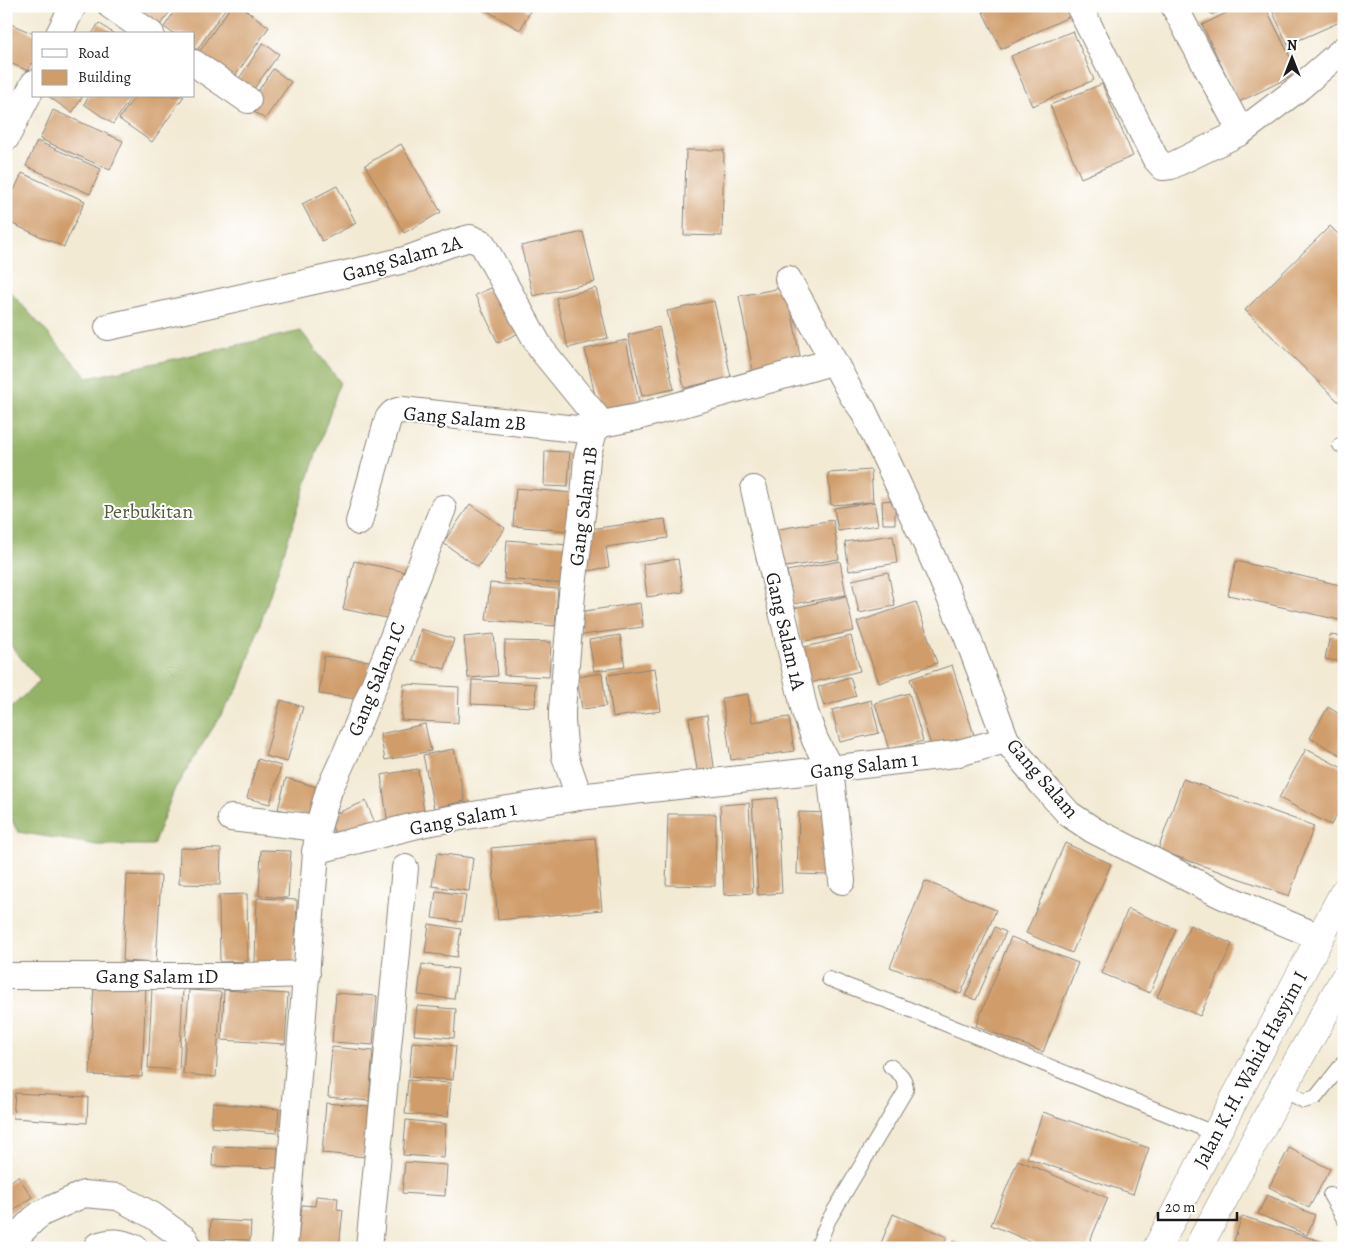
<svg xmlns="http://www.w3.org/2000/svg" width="1350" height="1254" font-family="Alegreya,serif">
<rect width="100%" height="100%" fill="#fff"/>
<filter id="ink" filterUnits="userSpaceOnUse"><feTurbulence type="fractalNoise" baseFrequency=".02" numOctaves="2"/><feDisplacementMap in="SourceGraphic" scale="10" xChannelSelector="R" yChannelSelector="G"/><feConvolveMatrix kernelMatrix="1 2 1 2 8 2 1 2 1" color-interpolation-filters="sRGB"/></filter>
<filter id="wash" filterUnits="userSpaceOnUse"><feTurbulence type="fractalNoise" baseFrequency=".0096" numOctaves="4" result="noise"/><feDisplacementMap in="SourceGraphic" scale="20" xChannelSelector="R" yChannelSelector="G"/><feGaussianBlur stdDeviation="1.12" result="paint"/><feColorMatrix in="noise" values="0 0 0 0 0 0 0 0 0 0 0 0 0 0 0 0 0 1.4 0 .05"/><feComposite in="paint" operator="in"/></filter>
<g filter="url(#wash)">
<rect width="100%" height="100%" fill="#f3ead4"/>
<!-- forest -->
<path fill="#94b366" stroke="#586841" d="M6,287L88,378L301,331L340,382L240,685L175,788L153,845H97L18,832L6,810V712L40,681L6,640Z"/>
<g id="blocks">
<!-- building -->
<path fill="#d09d6a" d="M132,6H174L160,25Z
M178,6H227L197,50L194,48V34H174L164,27Z
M231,6H240L269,27L231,82L195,58Z
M479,6H520L530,12L520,30Z
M980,6H1073L1077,13L1001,49Z
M1207,6H1230L1212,15Z
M1240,6H1265L1298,73L1239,102L1202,25Z
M1270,6H1338L1344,20L1288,45Z
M6,22L34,34V59L28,71L6,61Z
M99,23L114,34H92Z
M1073,31L1094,80L1032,106L1011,56Z
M263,43L279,54L253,90L238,80Z
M273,69L291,82L265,119L247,107Z
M1102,84L1133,156L1081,178L1050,105Z
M48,96H83L72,113Z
M89,96H132L113,124L84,104Z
M135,96H184L152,142L119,119Z
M53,110L123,141L110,170L40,139Z
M37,141L101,169L90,194L26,166Z
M401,144L441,212L404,233L365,165Z
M686,150H724L722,236L684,235Z
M22,173L85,201L64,247L6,221V208Z
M337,186L356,223L322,241L302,204Z
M1330,226L1344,240V407L1245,310Z
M583,232L595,282L533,296L521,246Z
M498,285L521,332L498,343L475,295Z
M787,287L801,362L753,371L739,296Z
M596,288L608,338L568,348L556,298Z
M714,301L731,377L684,388L667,311Z
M659,327L674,389L642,396L628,335Z
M626,340L640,407L599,415L585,349Z
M545,451L570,452L568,487L544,486Z
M871,470L873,502L831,505L828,473Z
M516,488L573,493L569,531L513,526Z
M895,500V524H883L882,501Z
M874,502L878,525L838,531L834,508Z
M470,504L505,528L478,567L443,543Z
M665,519L668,538L606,547L609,567L588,571L582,530Z
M833,520L839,559L779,568L773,530Z
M893,535L897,563L849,571L845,542Z
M507,540L568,545L565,584L504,579Z
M678,559L683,592L647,597L643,564Z
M354,561L406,572L396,620L343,609Z
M840,561L846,595L793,604L787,571Z
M1236,561L1344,586V621L1228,595Z
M888,572L895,606L859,613L852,580Z
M490,583L558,589L555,626L486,620Z
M846,596L854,631L801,642L794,608Z
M916,602L937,663L879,683L857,622Z
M640,603L643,627L582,635L578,612Z
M421,629L454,639L445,669L412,660Z
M494,634L498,676L468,678L464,637Z
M620,635L625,667L594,671L589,640Z
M1330,635L1344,637V662L1325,659Z
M851,636L860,671L810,683L801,648Z
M505,641L551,642L549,677L504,675Z
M324,656L370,661L365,700L319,694Z
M952,665L975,738L933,752L910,679Z
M655,668L661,711L613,717L607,675Z
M602,673L606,706L582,709L577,677Z
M850,677L856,696L824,706L818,687Z
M472,680L536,684L535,707L471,704Z
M404,684L459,687L458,723L401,720Z
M909,693L923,741L889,750L875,703Z
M748,694L752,722L789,717L794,751L731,760L722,698Z
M281,700L303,707L287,762L265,756Z
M871,700L879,733L840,742L832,710Z
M1328,707L1344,717V757L1310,738Z
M707,715L715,774L698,776L689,718Z
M425,724L431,751L385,760L380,734Z
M454,749L465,801L434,808L423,755Z
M1306,749L1344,769V801L1331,825L1279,798Z
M258,759L281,766L270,804L247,798Z
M418,769L425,820L388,825L381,775Z
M286,778L320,788L312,818L278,809Z
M1183,779L1314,826L1289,896L1158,850Z
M777,798L782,893L758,895L752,800Z
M366,801L377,828L339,843L328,817Z
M749,803L753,893L724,895L720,805Z
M799,812L830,813L828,875L797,874Z
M668,814H716L715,886L666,885Z
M595,838L602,910L498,920L491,848Z
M1065,843L1111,864L1072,953L1026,933Z
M180,848L221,849L220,885L179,884Z
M261,850L291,851L288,898L259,896Z
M437,853L473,858L469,891L432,886Z
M127,875L161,876L156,963L123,961Z
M925,881L996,910L961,994L890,967Z
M436,891L466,895L462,922L432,918Z
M247,894L248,961L220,962L219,895Z
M257,898L297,900L294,963L255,962Z
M1128,909L1176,929L1150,993L1101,973Z
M429,924L461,929L457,957L425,953Z
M1190,925L1232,944L1200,1016L1157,997Z
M995,927L1006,932L976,1000L965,996Z
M1011,937L1078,963L1043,1052L976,1026Z
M422,964L458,969L454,999L418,995Z
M94,983L146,986L142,1077L90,1075Z
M152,988L183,989L179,1070L148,1068Z
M189,990L221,992L216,1077L183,1074Z
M224,990L288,994L285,1044L222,1040Z
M336,993L377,996L373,1045L332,1042Z
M417,1006L456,1009L454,1038L414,1035Z
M412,1042L456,1046L453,1080L409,1077Z
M332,1047L373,1051L369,1101L328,1097Z
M408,1080L451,1083L448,1117L405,1114Z
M15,1093L88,1097L87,1123L13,1118Z
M213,1103L279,1109L277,1133L211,1127Z
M326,1103L370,1107L367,1157L322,1153Z
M1043,1112L1149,1148L1133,1194L1027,1158Z
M406,1120L446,1124L444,1158L403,1155Z
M213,1146L278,1148L277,1168L212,1166Z
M1289,1148L1330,1169L1309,1208L1269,1187Z
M1018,1160L1108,1198L1087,1248H1046L991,1225Z
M405,1162L447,1165L445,1196L402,1193Z
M18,1176L32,1197L6,1216V1185Z
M1267,1195L1315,1215L1307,1235L1258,1214Z
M316,1196L338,1198L337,1209L343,1210L339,1248H297L302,1205L315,1206Z
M893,1214L947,1237L942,1248H879Z
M1242,1216L1323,1242L1321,1248H1255L1234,1241Z
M211,1220L251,1222L250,1240L210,1239Z
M953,1241L970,1248H951Z"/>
</g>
</g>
<g filter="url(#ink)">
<use href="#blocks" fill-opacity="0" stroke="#888378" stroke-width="1"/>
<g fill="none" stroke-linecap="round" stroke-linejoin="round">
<!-- lane casing -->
<g stroke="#888378" stroke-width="16">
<path id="lane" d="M1340,445L1344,447
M829,979L906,1008L1216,1134
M1283,1087L1293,1095L1304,1101L1316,1097L1344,1062
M1330,1195L1344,1219
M817,1248L828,1221L906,1090C906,1077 899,1073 890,1066"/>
</g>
<!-- street casing -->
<g stroke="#888378" stroke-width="28">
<path id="street" d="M111,6L151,34
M1079,6L1155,158L1163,167L1171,166L1241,132L1299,88L1344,49
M1174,6L1241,132
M59,34L73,6
M194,63L248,100
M6,138L34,83
M788,279L833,360
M108,327L368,269L408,259L449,244L470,238L482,243L541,349L602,424
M754,489L805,712L815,740L830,769L842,881
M359,522L388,419C392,413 395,411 402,410L594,431
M579,797L565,756L562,721V710L572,594L584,498L587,457L594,431L602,424L637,417L821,365L833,360L852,395L863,410L930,552L967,636L1006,740L1043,785L1069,814L1093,830L1221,895L1259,912L1319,937
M231,818L318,828
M315,851L426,823L579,797L830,769L955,754L1006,740
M6,976H242L307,974
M7,1248L10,1243L34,1219L42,1213L84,1194L118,1197L152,1215L185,1239L189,1248
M96,1248L97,1246C112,1240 121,1242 135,1248
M284,1248L318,828L329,790L346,753L385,658L443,508
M369,1248L405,868"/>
</g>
<!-- primary casing -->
<g stroke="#888378" stroke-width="29">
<path id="primary" d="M1157,1248L1216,1134L1344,892
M1198,1248L1283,1087L1344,979"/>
</g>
<!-- lane -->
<use href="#lane" stroke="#fff" stroke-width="14"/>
<!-- street -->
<use href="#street" stroke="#fff" stroke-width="26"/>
<!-- primary -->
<use href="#primary" stroke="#fff" stroke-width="28"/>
</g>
</g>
<g text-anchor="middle" stroke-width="4" stroke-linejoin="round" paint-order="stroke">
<!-- street labels -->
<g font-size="20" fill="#1c1c1c" stroke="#fff">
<text transform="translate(402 258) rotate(-16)" y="7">Gang Salam 2A</text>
<text transform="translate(465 418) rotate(5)" y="7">Gang Salam 2B</text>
<text transform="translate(583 506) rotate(-83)" y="7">Gang Salam 1B</text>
<text transform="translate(786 631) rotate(77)" y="7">Gang Salam 1A</text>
<text transform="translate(376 679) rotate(-68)" y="7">Gang Salam 1C</text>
<text transform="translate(864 765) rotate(-7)" y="7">Gang Salam 1</text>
<text transform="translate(1043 778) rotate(49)" y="7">Gang Salam</text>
<text transform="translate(463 818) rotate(-11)" y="7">Gang Salam 1</text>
<text x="157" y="983">Gang Salam 1D</text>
<text transform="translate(1250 1069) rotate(-62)" y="7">Jalan K.H. Wahid Hasyim I</text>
</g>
<!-- park labels -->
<g font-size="20" fill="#545b3b" stroke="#fff">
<text x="148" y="518">Perbukitan</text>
</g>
</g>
<!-- margin -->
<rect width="1350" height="1254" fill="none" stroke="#fff" stroke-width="25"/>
<!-- legend -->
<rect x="32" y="32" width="162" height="65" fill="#ffffff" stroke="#a4a4a4"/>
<rect x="42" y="49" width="25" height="8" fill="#ffffff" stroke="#a4a4a4"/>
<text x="78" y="58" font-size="15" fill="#1c1c1c">Road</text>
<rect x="42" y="70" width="25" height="15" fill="#d09d6a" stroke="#a4a4a4"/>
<text x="78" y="82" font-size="15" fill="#1c1c1c">Building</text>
<!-- north arrow -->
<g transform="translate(1292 58)" stroke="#ffffff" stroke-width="4" paint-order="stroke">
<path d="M0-4L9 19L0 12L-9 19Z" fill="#1c1c1c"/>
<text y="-8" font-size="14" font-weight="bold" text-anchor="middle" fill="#1c1c1c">N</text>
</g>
<!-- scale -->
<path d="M1158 1212v8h79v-8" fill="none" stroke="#1c1c1c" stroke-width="2.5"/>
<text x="1165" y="1212" font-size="15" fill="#1c1c1c" stroke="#ffffff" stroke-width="4" paint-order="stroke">20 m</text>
</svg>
